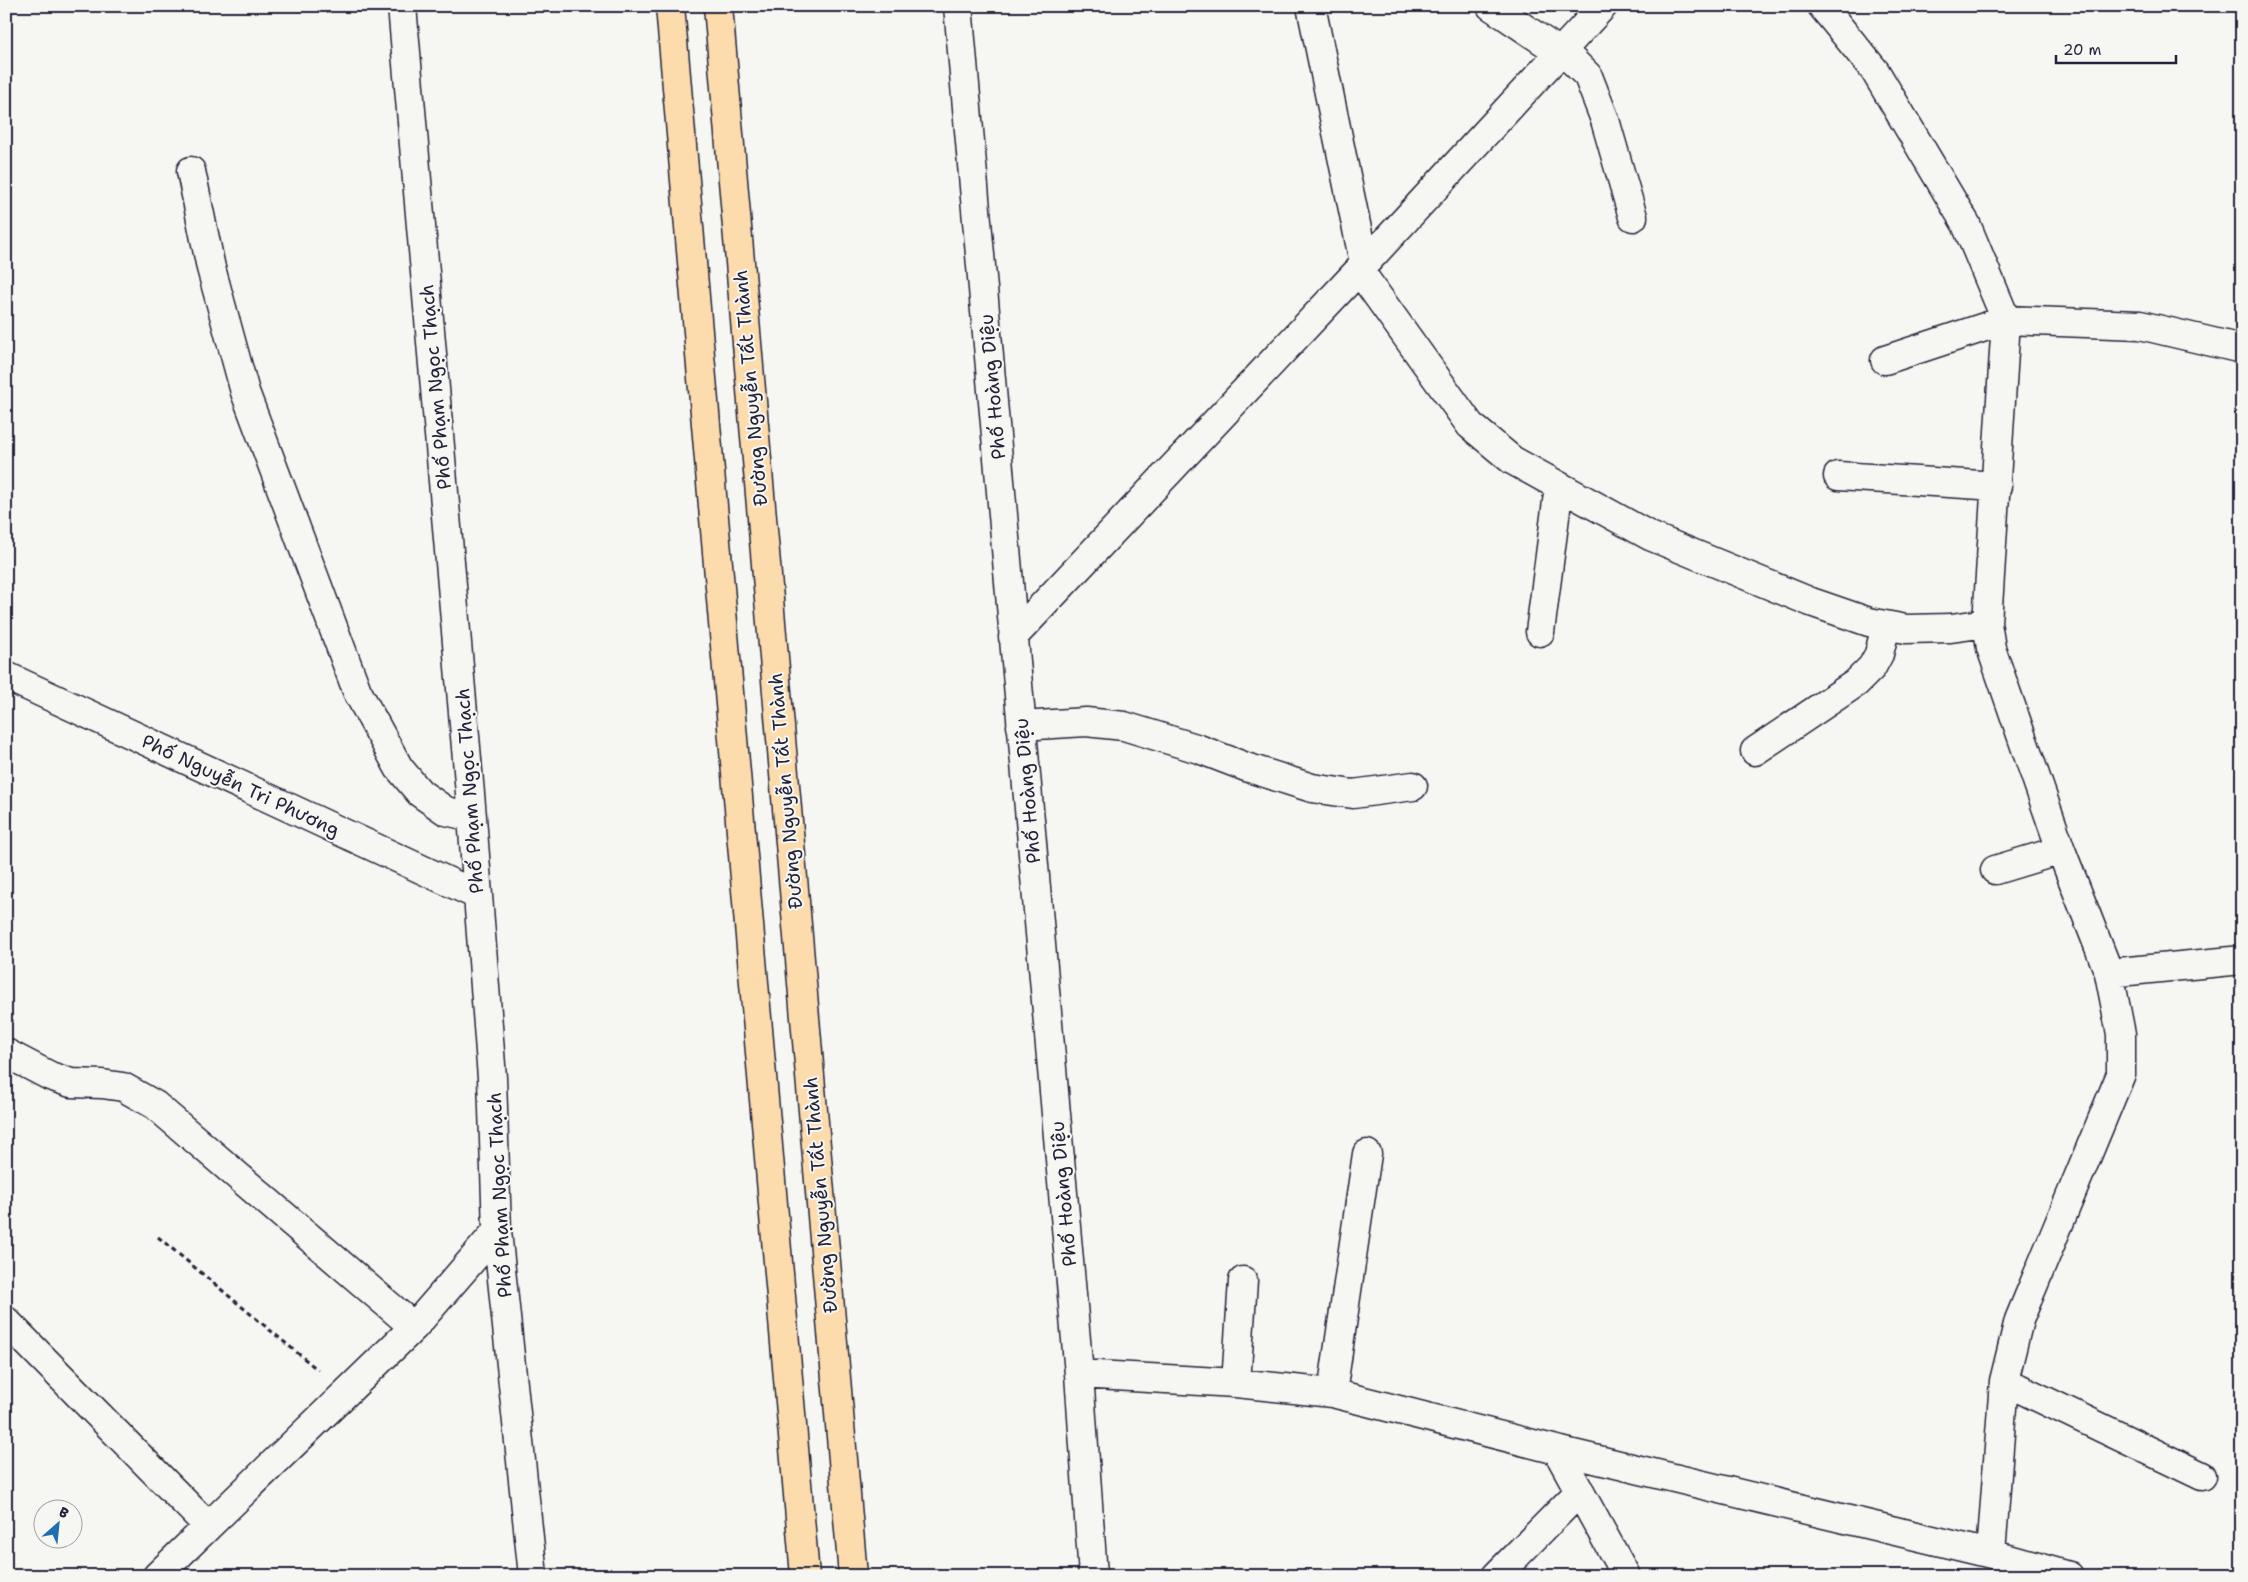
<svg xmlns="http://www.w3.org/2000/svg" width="2248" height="1582" font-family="'Shantell Sans',sans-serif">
<rect width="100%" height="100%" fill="#f6f6f2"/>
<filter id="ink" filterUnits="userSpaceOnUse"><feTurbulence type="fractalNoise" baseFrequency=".02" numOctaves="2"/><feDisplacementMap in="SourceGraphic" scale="10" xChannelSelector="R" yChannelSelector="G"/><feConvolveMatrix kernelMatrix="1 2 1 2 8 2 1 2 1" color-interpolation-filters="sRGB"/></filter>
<g filter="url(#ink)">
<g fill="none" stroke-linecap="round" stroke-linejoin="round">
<!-- minor casing -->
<g stroke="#22223b" stroke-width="31">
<path id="minor" d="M402,6L472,817L492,1078L497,1231L533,1576
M958,6L1079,1374L1093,1576
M1311,6L1364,263
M1491,6L1573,61L1588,76L1605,120L1633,217
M1822,6L1875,71L1966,224L2006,320L1987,623L1991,648L2061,850L2109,973L2121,1034V1074L2019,1320L2004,1381L1991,1554
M191,171L211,268L245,392L357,691L399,768L420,793L446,811L472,817
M1359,270L1470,425L1512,460L1650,536L1811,602L1869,622L1906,629L1951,628L1987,623
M1885,360L2006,320L2140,325L2242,349
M1838,476L1997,486
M1540,632L1559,486
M1013,637L1359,270L1603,6
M6,676L477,895
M1021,726L1086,722L1124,726L1199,749L1246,767L1312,788L1353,794L1413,786
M1755,751L1856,683L1872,667L1879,654L1886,625
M1995,870L2061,850
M2109,973L2242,960
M6,1053L50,1076L71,1083L102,1084L123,1087L155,1105L414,1327
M6,1321L208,1526
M1079,1374L1236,1383L1332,1393L1557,1450L1991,1554L2069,1576
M2004,1381L2202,1476
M1236,1383L1243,1281
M1332,1393L1367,1154
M1557,1450L1626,1576
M157,1576L414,1327L497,1231
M1496,1576L1580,1491"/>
</g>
<!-- highway casing -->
<g stroke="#22223b" stroke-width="31">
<path id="highway" d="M670,6L805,1576
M718,6L853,1576"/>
</g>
<!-- path -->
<path stroke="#22223b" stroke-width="3" stroke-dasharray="5 4" stroke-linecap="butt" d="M158,1237L318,1370"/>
<!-- minor -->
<use href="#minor" stroke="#f6f6f2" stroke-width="28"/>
<!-- highway -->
<use href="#highway" stroke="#fcdcac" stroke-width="28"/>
</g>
</g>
<g text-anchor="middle" stroke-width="4" stroke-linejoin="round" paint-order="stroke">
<!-- street labels -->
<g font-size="19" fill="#22223b" stroke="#f6f6f2">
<text transform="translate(435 387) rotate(-95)" y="7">Phố Phạm Ngọc Thạch</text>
<text transform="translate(992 387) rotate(-95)" y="7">Phố Hoàng Diệu</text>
<text transform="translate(750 388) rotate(-95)" y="7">Đường Nguyễn Tất Thành</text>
<text transform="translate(241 785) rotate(25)" y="7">Phố Nguyễn Tri Phương</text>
<text transform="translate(469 791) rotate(-94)" y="7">Phố Phạm Ngọc Thạch</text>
<text transform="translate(785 791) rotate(-95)" y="7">Đường Nguyễn Tất Thành</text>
<text transform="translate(1027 791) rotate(-95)" y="7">Phố Hoàng Diệu</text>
<text transform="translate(1063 1194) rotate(-95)" y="7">Phố Hoàng Diệu</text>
<text transform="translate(499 1195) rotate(-93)" y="7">Phố Phạm Ngọc Thạch</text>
<text transform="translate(820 1195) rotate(-95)" y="7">Đường Nguyễn Tất Thành</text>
</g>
</g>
<!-- margin -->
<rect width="2248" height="1582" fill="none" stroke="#f6f6f2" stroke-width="25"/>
<rect x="12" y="12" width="2223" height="1557" fill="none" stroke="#22223b" stroke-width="2" filter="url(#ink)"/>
<!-- north arrow -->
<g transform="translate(58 1524) rotate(27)"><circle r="24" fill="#f6f6f2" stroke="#a1a1a9"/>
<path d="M0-4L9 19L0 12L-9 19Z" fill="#1f6fb2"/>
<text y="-8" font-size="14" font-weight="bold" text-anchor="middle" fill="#22223b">B</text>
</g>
<!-- scale -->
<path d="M2056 55v8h120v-8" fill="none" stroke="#22223b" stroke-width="2.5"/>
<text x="2063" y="55" font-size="15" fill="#22223b" stroke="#f6f6f2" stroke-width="4" paint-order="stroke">20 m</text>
</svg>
